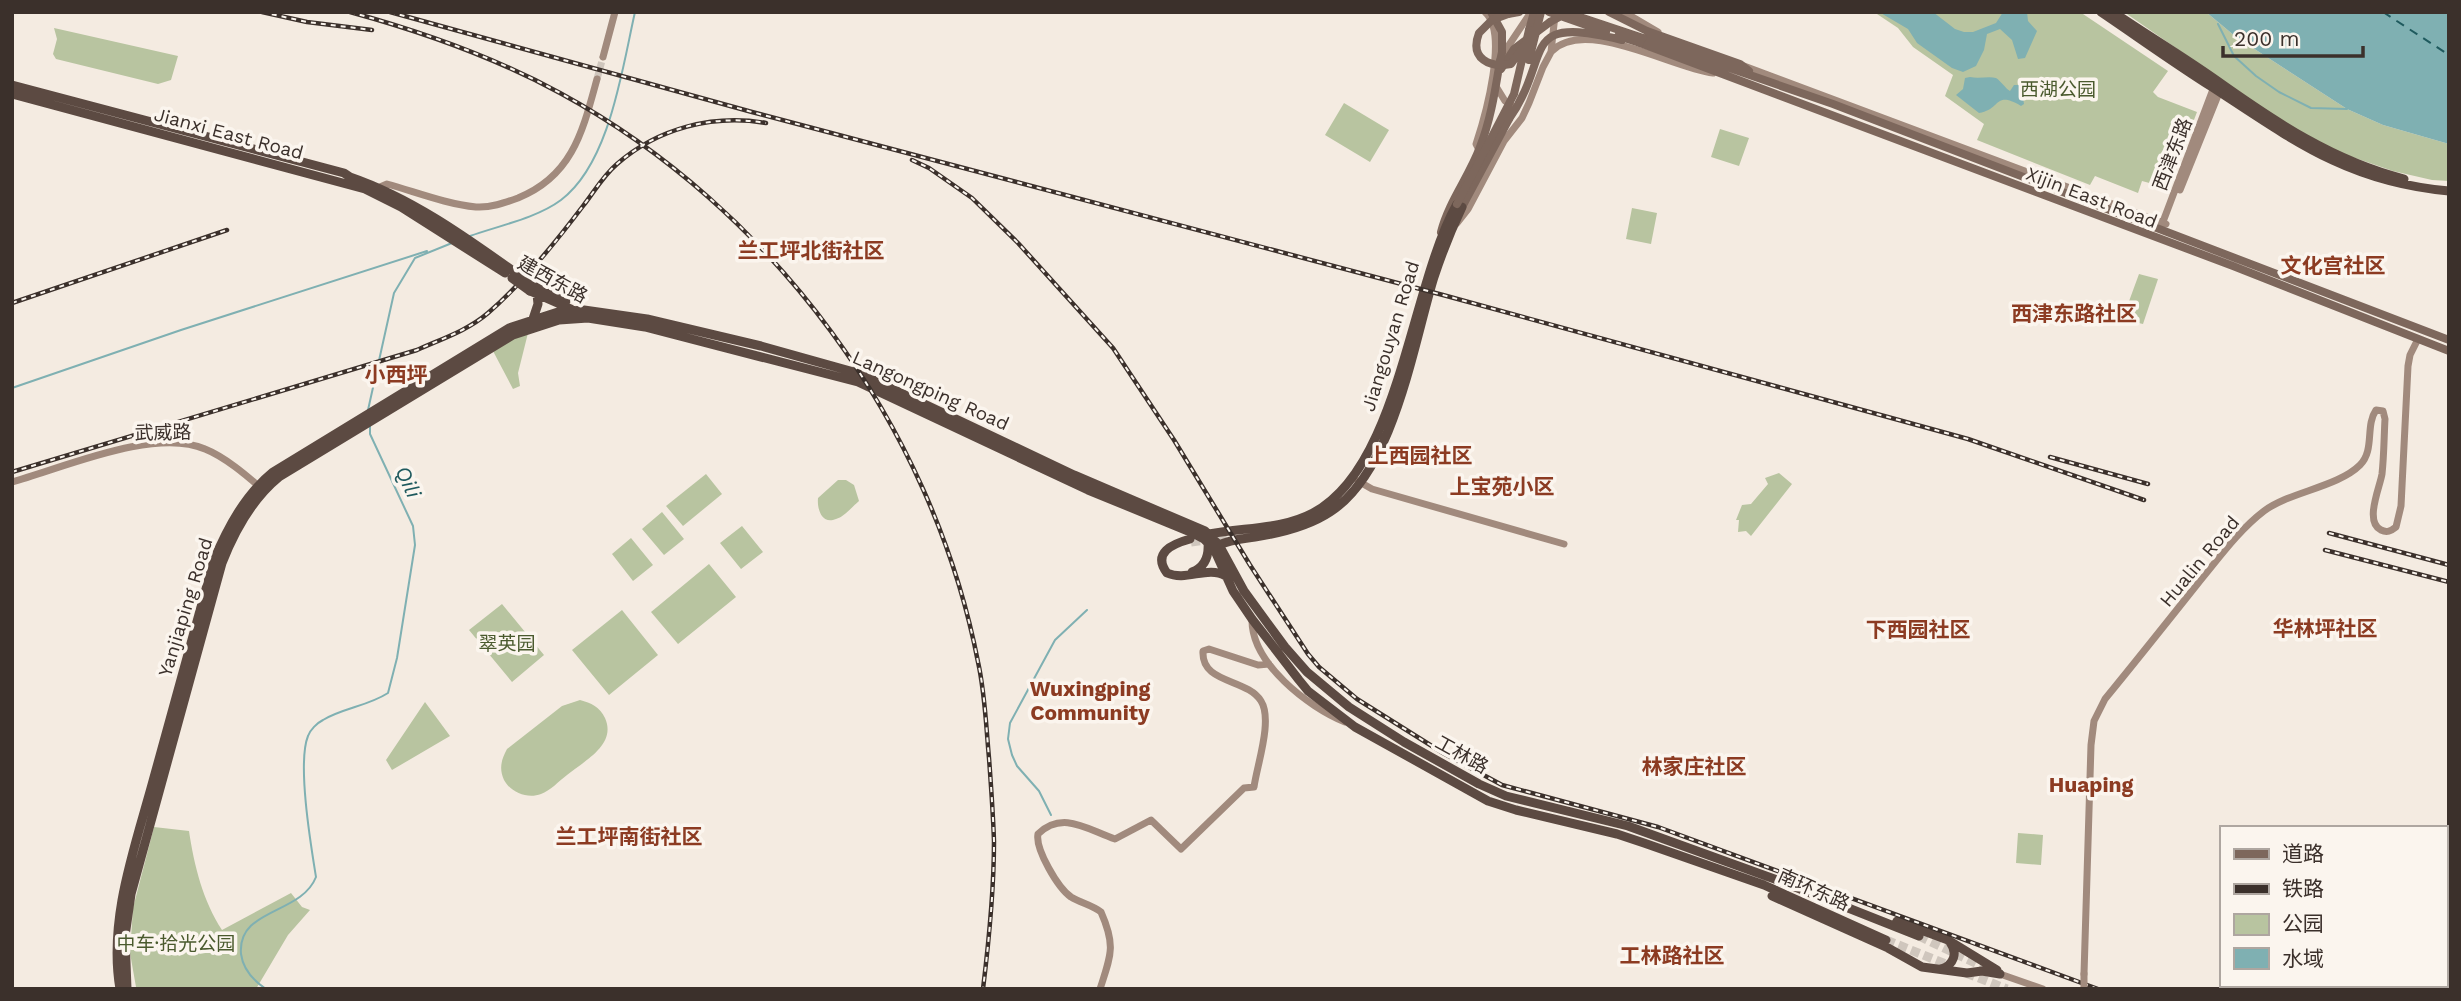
<svg xmlns="http://www.w3.org/2000/svg" width="2461" height="1001" font-family="'Work Sans','Noto Sans SC',sans-serif">
<rect width="100%" height="100%" fill="#f4ebe1"/>
<!-- green -->
<path fill="#b8c4a0" d="M1874,12H2080L2168,71L2153,92L2158,97L2197,112L2168,188L2142,181L2138,193L2095,176L2090,185L1977,140L1984,124L1945,96L1953,75L1913,47L1898,28Z
M2124,12H2206L2236,37L2347,109L2383,125L2449,144V181L2432,180L2393,171L2326,148L2274,116Z
M54,28L178,56L171,80L158,84L56,59L53,54L57,39Z
M1344,103L1389,130L1370,162L1325,135Z
M1720,129L1749,138L1739,166L1711,157Z
M1632,208L1657,213L1651,244L1626,239Z
M2139,274L2158,279L2143,324L2130,321L2133,307L2128,304Z
M528,333L518,373L520,386L513,389L493,351L508,341Z
M1779,473L1792,484L1751,536L1746,531L1738,532L1739,520H1736L1742,505L1751,504L1768,484L1765,478Z
M706,474L722,494L683,526L666,506Z
M838,480H846L854,485L859,501C853,506 844,517 836,519C821,525 817,508 818,498Z
M662,512L684,539L664,555L642,529Z
M742,526L763,552L741,569L720,543Z
M631,538L653,565L633,581L612,554Z
M709,564L736,597L678,644L651,612Z
M502,604L544,655L512,682L469,630Z
M622,610L658,655L609,695L572,650Z
M580,700C591,703 600,707 605,718C617,745 584,761 567,775C559,781 550,791 541,794C528,799 511,793 504,780C499,769 501,760 507,749L562,706Z
M425,702L450,736L392,770L386,760Z
M154,827L189,831C194,865 203,901 222,930L291,893L302,907L310,910L288,935L256,989L136,987L130,953L133,908Z
M2018,833L2043,835L2041,865L2016,863Z"/>
<!-- water -->
<path fill="#7fb0b2" d="M1879,12H1933L1955,29L1964,32H1973L1996,23L2003,12H2027L2028,21L2037,31L2025,58L2018,59L2012,40L2000,29L1987,34L1984,50L1976,66L1963,72L1952,68L1917,43L1908,29Z
M2206,12H2449V144L2383,125L2347,109L2236,37Z
M1970,77C1979,79 1989,76 1996,78C2001,81 2005,88 2010,91L2014,85H2021L2024,104L2021,106C1994,90 2001,110 1979,113L1956,95L1963,89L1965,78Z"/>
<g fill="none" stroke-linecap="round" stroke-linejoin="round">
<!-- stream -->
<path stroke="#7fb0b2" stroke-width="2" d="M2218,24L2234,56L2256,76L2279,92L2311,108L2347,109
M470,236C498,226 537,218 561,200C610,163 622,69 635,12
M12,388L181,330L427,251
M368,410L394,293L415,258L452,243
M1051,815L1039,791L1017,766L1012,755L1008,739L1010,723L1055,640L1087,610
M266,989C254,981 243,969 241,954C237,908 301,915 316,877C311,846 297,763 308,736C310,730 317,723 323,720C343,708 368,706 388,693L397,658L415,545L413,526L370,434V426"/>
<!-- river -->
<path stroke="#7fb0b2" stroke-width="9" d="M2445,981L2449,984"/>
<!-- ferry -->
<path stroke="#1f5a5e" stroke-width="2" stroke-dasharray="9 7" stroke-linecap="butt" d="M2383,12L2449,55"/>
<!-- secondary-tunnel -->
<path stroke="#cfc6bd" stroke-width="7" stroke-dasharray="7 3.5" stroke-linecap="butt" d="M597,79L603,57"/>
<!-- highway-tunnel -->
<path stroke="#cfc6bd" stroke-width="9" stroke-dasharray="9 4.5" stroke-linecap="butt" d="M1191,542L1236,536
M1919,936L1990,970
M1886,940L1953,967
M1966,973L2007,989"/>
<!-- secondary -->
<path stroke="#a18a7d" stroke-width="7" d="M1624,12L1658,32
M1552,51C1585,17 1672,68 1713,73
M603,57L615,12
M1501,57L1531,12
M1744,66L2166,224
M1497,88L1505,101L1512,106
M1479,150L1476,144C1485,117 1509,33 1485,12
M380,187L387,184C416,192 446,204 476,207C490,208 504,203 518,198C573,176 583,130 597,79
M2180,190L2221,88
M1457,223L1468,209L1504,141L1522,118L1529,103L1543,67L1551,52L1555,15
M2161,227L2215,84
M1358,481L1372,489L1564,544
M12,482C63,468 155,427 205,449C225,457 246,475 262,489
M1252,619C1251,663 1308,707 1345,722
M2445,930L2449,928
M2000,974L2043,989
M2084,974L2091,745L2094,721L2105,699C2137,660 2168,621 2199,582C2219,558 2239,530 2264,511C2289,492 2338,487 2360,465C2375,450 2365,426 2376,410L2383,411L2385,419C2384,437 2384,456 2382,474C2380,487 2364,522 2381,530C2387,533 2391,531 2396,527L2401,506L2408,366L2410,355L2418,339
M1100,989C1111,955 1116,946 1101,912C1092,905 1081,903 1071,897C1058,888 1035,849 1038,834C1063,810 1088,830 1115,839L1151,820L1181,849L1244,788L1254,787C1257,765 1273,720 1261,701C1247,678 1201,684 1203,651L1209,649L1258,665L1269,664
M2388,989L2389,985"/>
<!-- primary -->
<path stroke="#7d675c" stroke-width="8" d="M1491,12L1502,32V52
M1609,12L1647,31L1740,64L1749,71
M1508,14L1519,12
M1529,30L1534,12
M1643,38L1833,104L2449,340
M1640,43L2233,266L2449,351
M1501,69L1514,49L1550,22
M1462,207L1509,119
M1441,232C1449,201 1469,177 1480,147C1491,119 1495,91 1500,61"/>
<!-- highway -->
<path stroke="#5c4a42" stroke-width="9" d="M2101,12C2138,37 2174,63 2212,87C2293,140 2348,182 2449,191
M2113,12C2147,35 2182,56 2216,80C2275,122 2333,161 2404,179
M12,85L344,173L350,177C411,198 464,236 516,273
M12,94L365,189L401,207L505,273
M532,284L566,301
M530,291L571,309
M533,319L538,304L537,294
M1209,534C1244,527 1281,530 1313,513C1400,467 1410,287 1457,204
M1190,539C1172,544 1152,553 1167,573C1187,582 1207,565 1226,576
M1219,545C1231,539 1242,539 1255,537C1281,533 1309,526 1330,512C1394,471 1413,345 1434,277C1442,253 1451,230 1462,207
M1192,572C1205,567 1209,556 1208,543
M1772,896L1888,948L1922,967L1967,973L1982,971L2000,974
M1897,921L1948,940L1997,970
M2445,922L2449,918
M2445,944L2449,941
M2445,952L2449,949
M1941,969C1954,965 1958,953 1950,942
M2406,985L2407,989
M120,989C108,919 135,847 153,781C173,707 194,634 214,560C228,527 245,495 273,472L509,328L558,312L584,310L647,319L761,346L861,374L1074,475L1205,531L1219,545L1244,591L1285,647L1307,672L1349,707L1404,742L1479,784L1506,796L1628,826L1780,881L1919,936
M127,989L125,936L131,894L222,563C235,530 252,499 279,477L513,335L559,320L588,318L645,327L858,382L1088,490L1193,533L1204,539L1214,549L1233,591L1252,619L1299,680L1308,691L1355,727L1488,801L1516,810L1617,834L1644,843L1764,885L1886,940
M2423,989L2424,985"/>
<!-- rail casing -->
<g stroke="#3b302b" stroke-width="4.5">
<path id="rail" d="M262,12L307,22L372,30
M350,12C423,32 494,57 560,93C772,208 932,425 978,662C985,693 986,726 989,758C991,785 993,813 994,841C994,890 989,940 983,989
M390,12L752,112L1443,295L1968,439L2144,500
M912,160L929,168L972,198L1018,243L1113,348L1174,440L1250,565L1308,654L1319,667L1357,699L1443,753L1502,785L1658,827L2098,989
M12,303L227,230
M2050,457L2148,484
M12,472L417,350C441,339 467,331 488,313C523,283 555,243 583,206C594,192 603,176 617,164C658,128 713,114 766,123
M2329,533L2449,565
M2325,550L2449,582"/>
</g>
<!-- rail -->
<use href="#rail" stroke="#fbf5ee" stroke-width="2" stroke-dasharray="5" stroke-linecap="butt"/>
<!-- secondary-bridge -->
<path stroke="#a18a7d" stroke-width="7" d="M2084,989V974"/>
<!-- primary-bridge -->
<path stroke="#7d675c" stroke-width="8" d="M1549,12L1606,32
M1565,12L1643,38
M1508,14L1492,20L1479,33C1469,59 1490,68 1511,64L1524,46
M1550,22L1563,15
M1618,36L1640,43
M1529,60L1541,12
M1500,61L1502,52
M1509,119C1554,55 1516,14 1622,40
M1457,204L1514,94L1529,30"/>
<!-- highway-bridge -->
<path stroke="#5c4a42" stroke-width="9" d="M516,273L532,284
M512,278L530,291"/>
</g>
<g text-anchor="middle" stroke-width="7" stroke-linejoin="round" paint-order="stroke">
<!-- park labels -->
<g font-size="19" fill="#4a5a2e" stroke="#fbf5ee">
<text x="2058" y="96">西湖公园</text>
<text x="507" y="650">翠英园</text>
<text x="176" y="950">中车·拾光公园</text>
</g>
<!-- street labels -->
<g font-size="19" fill="#3b302b" stroke="#fbf5ee">
<text transform="translate(229 133) rotate(15)" y="7">Jianxi East Road</text>
<text transform="translate(2172 154) rotate(-69)" y="7">西津东路</text>
<text transform="translate(2092 197) rotate(21)" y="7">Xijin East Road</text>
<text transform="translate(553 279) rotate(29)" y="7">建西东路</text>
<text transform="translate(1390 336) rotate(-73)" y="7">Jiangouyan Road</text>
<text transform="translate(931 390) rotate(24)" y="7">Langongping Road</text>
<text transform="translate(163 432) rotate(-1)" y="7">武威路</text>
<text transform="translate(2199 561) rotate(-50)" y="7">Hualin Road</text>
<text transform="translate(185 607) rotate(-73)" y="7">Yanjiaping Road</text>
<text transform="translate(1462 754) rotate(29)" y="7">工林路</text>
<text transform="translate(1814 889) rotate(24)" y="7">南环东路</text>
</g>
<!-- neighbourhood labels -->
<g font-size="21" font-weight="bold" fill="#8c3b22" stroke="#fbf5ee">
<text x="811" y="258">兰工坪北街社区</text>
<text x="2333" y="273">文化宫社区</text>
<text x="2074" y="321">西津东路社区</text>
<text x="396" y="382">小西坪</text>
<text x="1420" y="463">上西园社区</text>
<text x="1502" y="494">上宝苑小区</text>
<text x="2325" y="636">华林坪社区</text>
<text x="1918" y="637">下西园社区</text>
<text x="1090" y="696">Wuxingping<tspan x="1090" dy="24">Community</tspan></text>
<text x="1694" y="774">林家庄社区</text>
<text x="2091" y="792">Huaping</text>
<text x="629" y="844">兰工坪南街社区</text>
<text x="1672" y="963">工林路社区</text>
</g>
<!-- water labels -->
<g font-size="21" font-style="italic" fill="#1f5a5e" stroke="#fbf5ee">
<text transform="translate(408 482) rotate(65)" y="7">Qili</text>
</g>
</g>
<!-- border -->
<rect width="2461" height="1001" fill="none" stroke="#3b302b" stroke-width="28"/>
<!-- legend -->
<rect x="2220" y="826" width="228" height="161" fill="#fbf5ee" stroke="#aea6a0" stroke-width="2"/>
<rect x="2234" y="849" width="35" height="10" fill="#7d675c" stroke="#aea6a0" stroke-width="2"/>
<text x="2282" y="861" font-size="21" fill="#3b302b">道路</text>
<rect x="2234" y="884" width="35" height="10" fill="#3b302b" stroke="#aea6a0" stroke-width="2"/>
<text x="2282" y="896" font-size="21" fill="#3b302b">铁路</text>
<rect x="2234" y="914" width="35" height="21" fill="#b8c4a0" stroke="#aea6a0" stroke-width="2"/>
<text x="2282" y="931" font-size="21" fill="#3b302b">公园</text>
<rect x="2234" y="948" width="35" height="21" fill="#7fb0b2" stroke="#aea6a0" stroke-width="2"/>
<text x="2282" y="966" font-size="21" fill="#3b302b">水域</text>
<!-- scale -->
<path d="M2223 46v10h140v-10" fill="none" stroke="#3b302b" stroke-width="3.5"/>
<text x="2234" y="46" font-size="21" fill="#3b302b" stroke="#fbf5ee" stroke-width="5" paint-order="stroke">200 m</text>
</svg>
